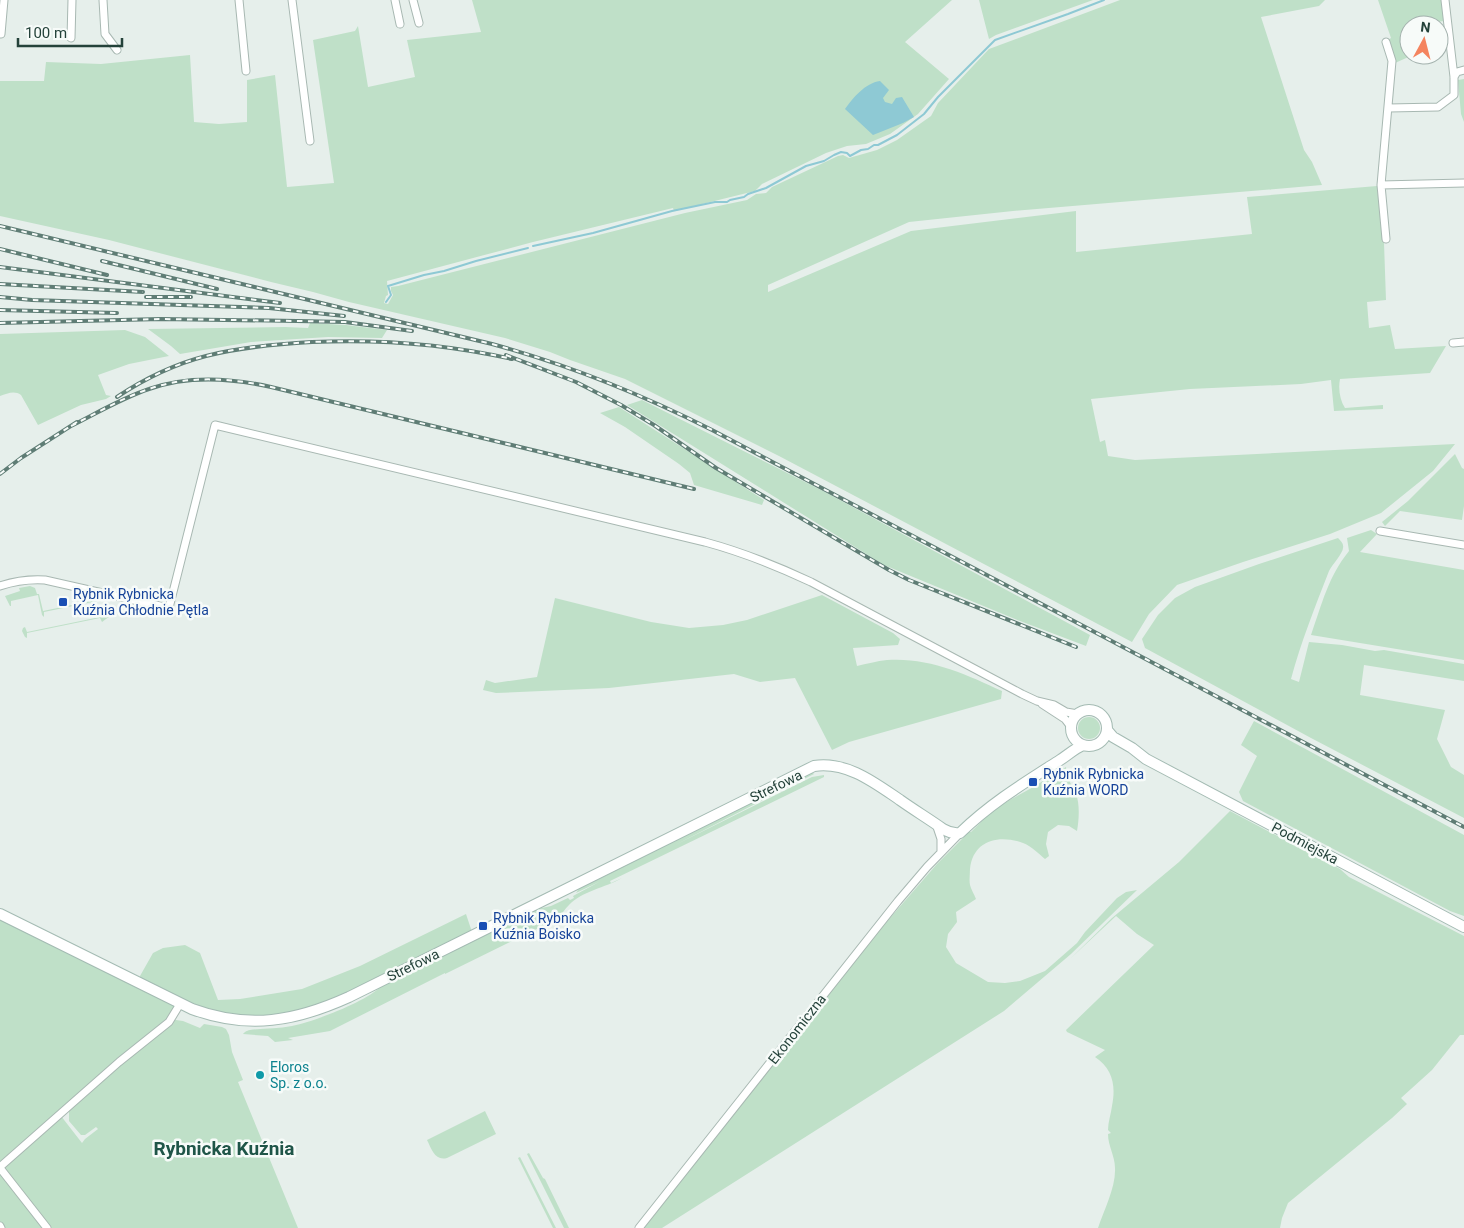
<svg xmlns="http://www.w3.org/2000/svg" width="1464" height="1228" font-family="Roboto,sans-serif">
<rect width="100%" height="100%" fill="#e6efeb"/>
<!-- green -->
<path fill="#bfe0c8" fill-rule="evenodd" d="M472,0H952L905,42L949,79L918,114L890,134L866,144L847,146L826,153L762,184L755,191L674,211L673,208L533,242L387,281L388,295L386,296L384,303L388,304L393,295L391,291V287L398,286L685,213L747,200L756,194L766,193L772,187L838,156L843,155L849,158L877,150L897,140L931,116L938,103L989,49L1120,0H1325L1319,6L1261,17L1304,150L1312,162L1322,185L1013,211L909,222L768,285V292L911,231L1076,211V252L1252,234L1247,197L1377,186L1384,243L1386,300L1367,302L1369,328L1390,325L1395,349L1446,346L1430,373L1340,379C1338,389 1340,400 1345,408L1383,405V409L1334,411L1331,380L1301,384L1190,389L1091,399L1100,442L1105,440L1108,456L1135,460L1455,444L1433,471L1381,513L1330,534L1243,562L1177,585L1149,614L1132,642L779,456L625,379L570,360L550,352L505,338L349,302L313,292L271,282L109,240L0,216V81H44L46,62L101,64L190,55L194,122L219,124L247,122V80L275,75L287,187L334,183L313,40L355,31L358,26L368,87L415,77L407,40L481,32Z
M979,0H1093L996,35L989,39Z
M1378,0H1442L1445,21L1424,23L1425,25H1409V55H1413L1395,63L1388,40L1391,38Z
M1464,79V122L1461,114L1458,80Z
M310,323L346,325L387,330L382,338L328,337L251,342L180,354L171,346L148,329L285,327L308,328Z
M125,330L145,337L169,356L129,364L98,375L106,395L111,396L106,399L81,405L38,425L21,395C14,390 7,394 0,396V334Z
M642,400L823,491L1090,635L1086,646L1015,619L884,565L627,405Z
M619,407L764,500L762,505L694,485L690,473L679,464L625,427L600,413Z
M1455,454L1462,468L1464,469V506L1462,520L1400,511L1385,526L1382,522L1408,501Z
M1371,530L1377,534L1360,552L1464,570V660L1311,635C1322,604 1328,577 1349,551L1347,538Z
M1338,538C1341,541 1344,544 1343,548C1343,553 1332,565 1329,571C1315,607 1301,642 1291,679L1299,682L1309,642L1342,645L1375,651L1384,650L1464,664V681L1364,665L1360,695L1445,710L1437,739L1451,767L1464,775V818L1311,738L1145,648L1142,639L1158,615L1175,598L1195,587L1259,564Z
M30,586L35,588L37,594H39L43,611L96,600L98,597L107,599L44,612V617L42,615L38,595L11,601V606H10L5,596L20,591L19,588Z
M822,595L893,633L900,639L898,645L853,648L857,666C866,664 877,661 887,660C928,657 966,674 1002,691L1001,699L877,734L849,742L832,750L795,678L760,682L734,674L609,688L496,693L483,690L486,680L495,683L537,677L555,598L651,622L689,628L723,625L747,620Z
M105,611L107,612L110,616L102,622L100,618L27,633V638L25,637L22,631L23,628L25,627L27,632L105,616Z
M1078 728a11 11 0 1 1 22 0a11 11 0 1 1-22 0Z
M1254,721L1464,835V916L1450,911L1243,801L1239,792L1257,756L1241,745Z
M1057,767V770H1061L1066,767C1067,781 1071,782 1076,794C1080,804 1079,820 1077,831L1069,826L1058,825L1048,832L1046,844L1049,856L1045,859C1039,854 1031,846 1023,843C999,834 973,840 970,869C970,874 969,880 970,885C971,889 974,894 976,899L956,912L957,922L948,934L946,947L956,963L988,982L1005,983L1020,981L1045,971L1077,943L1085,932L1117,898L1126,892L1137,890L1071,954L1004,1011L662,1228H644L876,934L937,864L969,832H971L988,815L1006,802L1037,785L1047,778Z
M812,772L814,774L812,775L675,845L812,777L824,775V777L610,881L611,883L622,878C605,888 582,891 569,905C565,909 562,913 559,918L445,974V973L330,1031L288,1038L293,1040L275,1042L268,1036L243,1034C246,1031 246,1031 250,1030C264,1028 278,1029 292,1026C313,1022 368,1001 381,986L537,909L551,906L568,898L570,900L574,898L573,896L599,882L576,893L580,887Z
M1230,811L1340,869L1349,877L1464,936V1035H1460L1432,1070L1401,1098L1407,1104L1392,1118L1288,1203L1282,1218L1280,1228H1098C1104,1210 1116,1187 1115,1168C1115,1156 1108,1146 1108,1134L1111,1133L1108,1130C1108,1122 1111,1114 1112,1106C1116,1086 1113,1069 1095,1057L1105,1050L1067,1032L1066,1030L1154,945L1137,934L1116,916L1070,959L1112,918L1179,862Z
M466,914L472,932C442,946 412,961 382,975C329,1001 289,1023 227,1013C197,1008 169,993 141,981L140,976L153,953L163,948L185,945L200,953L218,1000L240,999L302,989L360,966Z
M0,918L176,1007L169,1019L183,1021L200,1028L204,1024L222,1027L226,1029L229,1035L232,1052L243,1080L238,1082L298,1228H0ZM69,1109V1121L81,1135H85L96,1127L98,1129L85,1139L82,1143L61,1116L32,1142L31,1145L27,1139Z
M485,1111L496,1134L447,1158C435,1161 432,1150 427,1140Z
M529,1153L543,1178L545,1179L569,1228H564L527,1154Z
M520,1157L556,1228H553L518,1158Z"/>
<!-- water -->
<path fill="#8ec9d4" d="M880,81L889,90L883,98L885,102L892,104L896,98L902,97L914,117L903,123L873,135L845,109C853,98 865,83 880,81Z"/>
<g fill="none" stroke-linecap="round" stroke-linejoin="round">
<!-- stream -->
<path stroke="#8ec9d4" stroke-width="2" d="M533,246L593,233L672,211L715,202H727L730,200L744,197L748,194L766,188L806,166L824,161L834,155L841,152L847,153L850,156L861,150L868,149L874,145H878L897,135L924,114L938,97L995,40L1068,14L1104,0
M386,302L391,295L388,286L424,275L444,271L476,261L528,248"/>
<!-- street casing -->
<g stroke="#a8b8b2" stroke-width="9">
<path id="street" d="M103,0L105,34L117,50
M239,0L246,71
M292,0L310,141
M395,0L400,24
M413,0L419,23
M1,34L4,0
M71,38L72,0
M1386,42L1392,61L1381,185L1386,239
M1454,77L1457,72L1464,70
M1389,108L1438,107L1454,95V77L1445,0
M1381,185L1464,183
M1453,343L1464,342
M1380,531L1464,545
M0,586C15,581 29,579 45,580L169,608L215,425L705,542C742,552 777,566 811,582L1022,694L1037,701L1054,705L1066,712L1078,714
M1042,704L1065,719L1071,727
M936,824L941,839V852
M0,1167L119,1062L169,1022L180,1004
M0,1168L47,1228
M0,1226L1,1228
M639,1228L898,901L927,867L960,833"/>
</g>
<!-- secondary casing -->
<g stroke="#a4bbb3" stroke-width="12">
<path id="secondary" d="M1071 728a18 18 0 1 1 36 0a18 18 0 1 1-36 0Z
M1107,730L1113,737L1132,748L1146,759L1464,927
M0,914L192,1009C249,1030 296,1021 349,997L814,766C847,761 875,783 900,800C914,810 929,819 943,829C948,832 953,834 960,833C991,803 1024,783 1060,760C1068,755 1074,749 1083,745"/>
</g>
<!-- street -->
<use href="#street" stroke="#fff" stroke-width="7"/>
<!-- secondary -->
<use href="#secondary" stroke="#fff" stroke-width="10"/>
<!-- rail casing -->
<g stroke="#5f7d75" stroke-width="4">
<path id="rail" d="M0,226L492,344C569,365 641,394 712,430L1464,827
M0,249L107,275
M102,261L217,289
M0,267L280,303
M0,284L143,292
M0,297L32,300L269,308L344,316
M146,297H191
M0,310L117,313
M0,323L161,319L297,321L345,322L412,331
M506,355L576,382L621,405L654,425L716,468L889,570L909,580L1076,647
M117,397C144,379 175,364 206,356C241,347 276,344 312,342C379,339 446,344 512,359
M71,426C97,413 122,398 149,389C188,375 231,378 271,387L694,489
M0,474L21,458L77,422"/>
</g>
<!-- rail -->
<use href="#rail" stroke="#f7fbf9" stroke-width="2" stroke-dasharray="5.5" stroke-linecap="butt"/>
</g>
<!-- markers -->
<g fill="#1a4fb4" stroke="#f7fbf9" stroke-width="2">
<rect x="58" y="597" width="10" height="10" rx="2.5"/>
<rect x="1028" y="777" width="10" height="10" rx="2.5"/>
<rect x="478" y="921" width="10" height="10" rx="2.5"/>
</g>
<circle fill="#0f9aa8" stroke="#f7fbf9" stroke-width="2" cx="260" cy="1075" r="5"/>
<g text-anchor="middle" stroke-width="5" stroke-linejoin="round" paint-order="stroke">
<!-- transit labels -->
<g font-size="14" fill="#164399" stroke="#f7fbf9" text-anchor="start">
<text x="73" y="599">Rybnik Rybnicka<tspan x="73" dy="16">Kuźnia Chłodnie Pętla</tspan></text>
<text x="1043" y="779">Rybnik Rybnicka<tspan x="1043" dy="16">Kuźnia WORD</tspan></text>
<text x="493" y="923">Rybnik Rybnicka<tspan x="493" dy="16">Kuźnia Boisko</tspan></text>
</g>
<!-- street labels -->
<g font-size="14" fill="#24423a" stroke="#f7fbf9">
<text transform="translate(776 786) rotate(-26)" y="5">Strefowa</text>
<text transform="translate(1305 843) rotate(28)" y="5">Podmiejska</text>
<text transform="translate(413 965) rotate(-26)" y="5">Strefowa</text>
<text transform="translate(797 1029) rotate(-52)" y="5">Ekonomiczna</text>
</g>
<!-- culture labels -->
<g font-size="14" fill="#0d838f" stroke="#f7fbf9" text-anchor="start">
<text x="270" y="1072">Eloros<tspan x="270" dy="16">Sp. z o.o.</tspan></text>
</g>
<!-- district labels -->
<g font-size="19" font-weight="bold" fill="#1f5548" stroke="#f7fbf9">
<text x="224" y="1155">Rybnicka Kuźnia</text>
</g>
</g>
<!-- north arrow -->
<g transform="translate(1424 40) rotate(7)"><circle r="24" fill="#f7fbf9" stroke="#a3b1ad"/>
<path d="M0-4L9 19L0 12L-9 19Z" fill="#f4845f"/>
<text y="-8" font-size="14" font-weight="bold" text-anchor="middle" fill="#24423a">N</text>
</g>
<!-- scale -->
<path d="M18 38v8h104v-8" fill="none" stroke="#24423a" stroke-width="2.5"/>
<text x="25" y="38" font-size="15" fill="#24423a" stroke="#f7fbf9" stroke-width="4" paint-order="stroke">100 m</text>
</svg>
